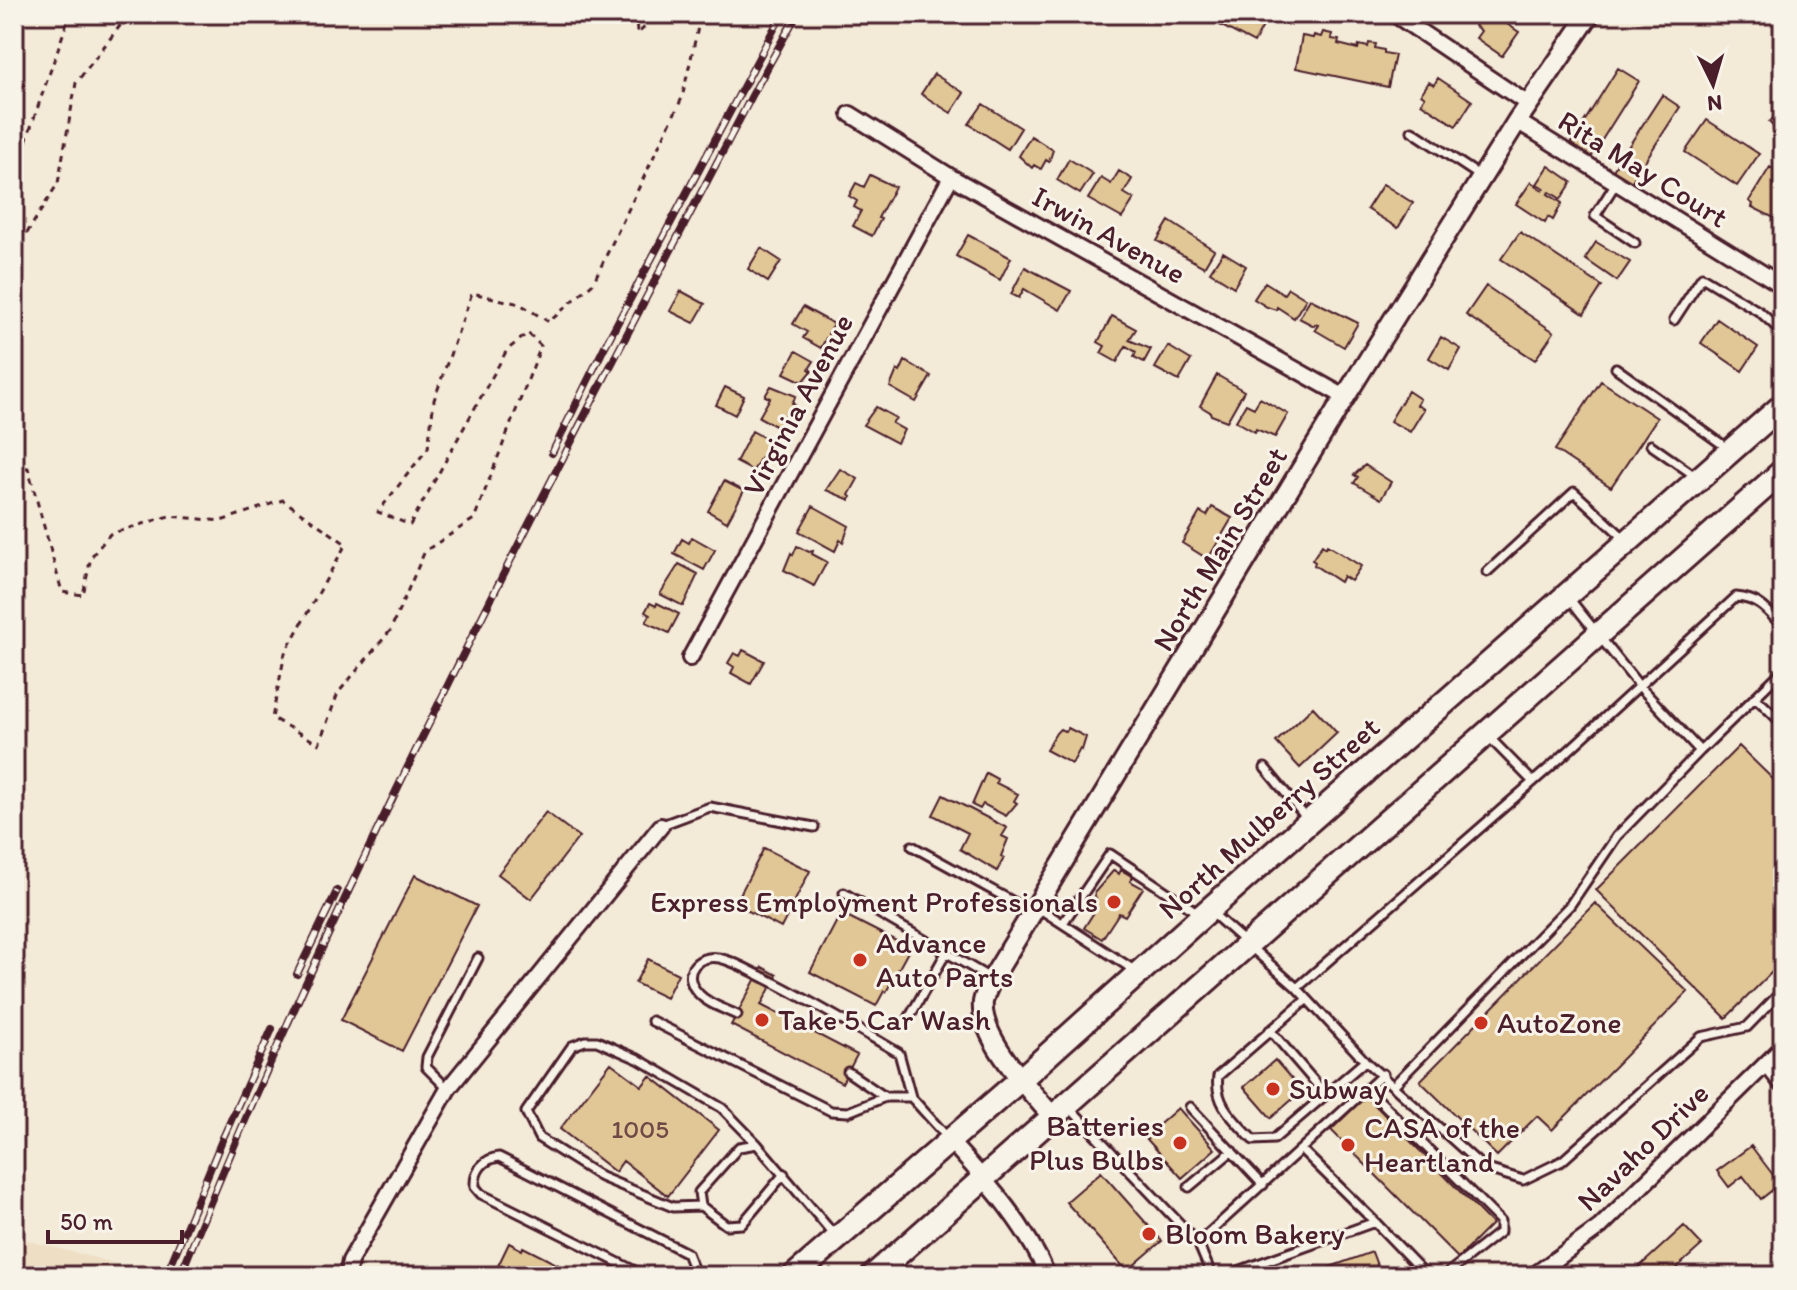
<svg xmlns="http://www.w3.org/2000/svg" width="1797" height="1290" font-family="Itim,sans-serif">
<rect width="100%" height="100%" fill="#f3ead8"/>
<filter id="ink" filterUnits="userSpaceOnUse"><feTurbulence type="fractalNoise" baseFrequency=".0125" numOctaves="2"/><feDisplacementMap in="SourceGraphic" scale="16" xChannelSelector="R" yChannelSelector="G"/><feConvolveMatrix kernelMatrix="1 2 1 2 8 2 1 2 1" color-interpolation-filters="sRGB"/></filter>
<g filter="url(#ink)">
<!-- built -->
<path fill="#eedfc4" d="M14,1237L118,1264L115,1276H14Z"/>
<!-- building -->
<path fill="#e1c696" stroke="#4a1f2b" stroke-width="2" d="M1199,14H1268L1269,15L1254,43Z
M1492,14L1519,32L1502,56L1476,38L1481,31L1475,26L1483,16L1488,19Z
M1323,32L1332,34L1331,39L1339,40L1338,44L1358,49L1359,45L1368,47L1369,43L1376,44L1375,48L1384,50V53L1395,55L1388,87L1296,68L1302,36L1313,38L1314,35L1321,37Z
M1618,68L1639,81L1590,159L1569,146Z
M934,74L964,93L951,113L921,94Z
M1438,78L1472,101L1456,126L1421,103L1425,97L1421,94L1429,82L1434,85Z
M1662,95L1680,107L1630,184L1612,172Z
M983,104L1021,128L1008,149L969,124Z
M1783,110V137L1769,122Z
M1707,120L1759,154L1737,186L1685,152Z
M1031,136L1053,150L1049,162L1046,160L1041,169L1034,165L1032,168L1019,156Z
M1069,159L1093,174L1080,194L1057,180Z
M1549,166L1572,182L1561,199L1550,192L1548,194L1562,203L1553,220L1548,217L1545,223L1516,204L1531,182L1542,190L1544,188L1537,184Z
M1770,167L1783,175V212L1778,220L1752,207L1753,204L1749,201Z
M1119,171L1132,179L1124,193L1134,199L1122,218L1088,199L1101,178L1111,184Z
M870,175L895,187L878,218L881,219L872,236L853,226L861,211L854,207L857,201L849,196L856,183L864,187Z
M1383,184L1413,203L1398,228L1367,209Z
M1169,221L1214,250L1204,267L1157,241Z
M1520,232L1602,286L1584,314L1501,259Z
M968,235L1011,258L1000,280L956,256Z
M1596,242L1630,262L1617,281L1585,259Z
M761,248L781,261L768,282L748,269Z
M1223,252L1246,266L1234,287L1210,272Z
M1025,267L1071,291L1060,310L1024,289L1019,298L1011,294Z
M1265,282L1284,294L1288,288L1306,299L1294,318L1277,307L1276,310L1267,307L1254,299Z
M1486,286L1554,332L1535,360L1466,315Z
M681,291L705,304L694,323L670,311Z
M1310,299L1358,323L1344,347L1315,330L1318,325L1315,324L1314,326L1299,318Z
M803,307L834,324L828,334L831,336L829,339L826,338L821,348L803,338L807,332L793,324Z
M1112,316L1136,329L1129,340L1151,349L1144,362L1134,357L1136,352L1126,346L1117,362L1101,353L1105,346L1098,342Z
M1717,319L1758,347L1742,371L1701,343Z
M1441,337L1461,349L1449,370L1429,358Z
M1168,346L1191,360L1179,381L1155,368Z
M796,351L814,361L809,369L812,371L803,382L784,373Z
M905,361L931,376L916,402L890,387L897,370L900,372Z
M1217,375L1244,391L1227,421L1211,415L1210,412L1200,406Z
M1601,381L1657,418L1611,487L1555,450Z
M771,386L796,396L792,403L795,405L790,414L787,412L781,429L759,417L770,398L765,396Z
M725,387L744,396L735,415L716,405Z
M1408,391L1420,399L1417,405L1424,409L1410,432L1390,421Z
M1260,398L1288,414L1275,437L1256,429L1255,432L1236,421L1246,404L1254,408Z
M876,407L896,418L892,423L904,430L897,443L863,425Z
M752,431L770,441L753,471L736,462Z
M1365,465L1391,482L1381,499L1354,483L1358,477L1354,475Z
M840,469L858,479L849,495L851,497L850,500L826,490Z
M724,481L744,491L727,522L708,511Z
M813,506L849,526L843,542L840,540L835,551L799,531Z
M1212,507L1232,518L1208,559L1182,543L1200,512L1207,516Z
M692,537L715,550L704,570L674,554L682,539L689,543Z
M1322,545L1325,548L1327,545L1361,566L1351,581L1343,576L1340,582L1314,565L1315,562L1312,560Z
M797,546L809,552L813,551L812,554L827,562L814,586L784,570L791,553L793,555Z
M679,564L698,574L683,606L660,594Z
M650,603L656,606L657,603L679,614L669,633L646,622L650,615L645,612Z
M743,650L764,661L751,684L731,673L734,667L728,663L734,653L740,656Z
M1313,707L1337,733L1300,768L1276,742Z
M1068,728L1086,737L1082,750L1080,749L1072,764L1046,750L1056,733L1060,729L1066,732Z
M1739,746L1783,789V961L1726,1018L1596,890Z
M986,773L997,779L996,783L1018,794L1014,801L1017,803L1006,816L983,804L980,809L972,805Z
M943,795L1007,828L1002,836L1008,839L1001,856L1004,858L997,871L960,849L968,833L933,815Z
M546,812L579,837L531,899L498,874Z
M764,848L810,871L781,928L735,904Z
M1114,870L1119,874L1121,870L1133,877L1130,881L1143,888L1125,916L1119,913L1102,939L1084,928L1096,909L1091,906L1096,898L1094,897L1095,892Z
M415,875L477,906L402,1051L341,1020Z
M1595,903L1688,992L1552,1130L1537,1116L1497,1156L1420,1081Z
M841,913L910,948L886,992L884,991L876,1006L810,972Z
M648,959L678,974L666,998L635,983Z
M762,967L777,975L761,1005L857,1055L842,1083L731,1025Z
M1275,1060L1302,1091L1271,1118L1244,1087Z
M611,1063L642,1086L650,1076L719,1130L668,1196L623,1161L615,1172L560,1129Z
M1366,1096L1492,1224L1458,1258L1331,1130Z
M1178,1108L1215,1149L1182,1178L1145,1137Z
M1751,1146L1780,1184L1761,1199L1743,1176L1729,1187L1717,1171Z
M1101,1172L1162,1241L1127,1271L1066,1202Z
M1684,1226L1702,1245L1673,1271L1678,1276H1647L1639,1267Z
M509,1243L522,1250L523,1247L580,1276L582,1271L593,1276H493Z
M1372,1252L1381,1276H1305Z"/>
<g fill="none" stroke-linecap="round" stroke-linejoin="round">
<!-- service casing -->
<g stroke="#4a1f2b" stroke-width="13">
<path id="service" d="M1412,131L1480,176
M1616,183L1595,216L1635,243
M1674,320L1702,277L1760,312L1783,333
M1616,368L1730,450
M1651,445L1698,478
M1487,572L1574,492L1624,538
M1755,697L1783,724
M1487,735L1533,782
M1700,751L1783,670
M1265,768L1308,820
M662,825L710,807L814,827
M912,846L1030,911
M844,893L990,978
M1037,907L1134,970
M1211,912L1297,988L1365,1061L1484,1168L1523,1180L1562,1161L1701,1037L1747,1027L1783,990
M1063,923L1110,854L1201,915
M1297,988L1566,753L1736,597C1760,599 1767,610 1783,627
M1306,1000L1218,1076C1214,1105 1235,1120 1253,1140L1274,1139L1365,1061
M737,1015C725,1009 708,1004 699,994C678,973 699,950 726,960C739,964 752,972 765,978C811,1001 855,1027 899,1053L911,1097L949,1139
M909,1018L946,953
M652,1021L831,1111L848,1112L885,1097H911
M1270,1030L1326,1095
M848,1072L885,1097
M1394,1085L1570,905L1617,836L1700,751L1640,687L1568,597
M1367,1088L1500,1221V1232L1444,1276
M448,1089L426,1067L427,1057L478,958
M1069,1107L1198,1243L1383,1074
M1190,1107L1263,1185
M1301,1149L1375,1222
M784,1174L742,1224L726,1225L701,1206L699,1192L739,1147L757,1144L836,1237
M1189,1187L1232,1151
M701,1206L673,1207L601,1177L539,1138L526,1112L572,1046L585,1041H597L638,1059L722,1108L757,1144
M1198,1243L1212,1276
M14,1275L16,1276
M645,1276L481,1194L475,1187C474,1171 483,1159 499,1157L687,1253L696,1276
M1224,1276L1375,1222L1427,1276"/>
</g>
<!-- minor casing -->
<g stroke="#4a1f2b" stroke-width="20">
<path id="minor" d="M1394,14L1528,104
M850,114L951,177L1345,397
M1517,121L1783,286
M690,658L951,177
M1766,1064L1783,1085
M950,1141C988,1183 1025,1223 1048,1276
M347,1276L350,1261L448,1089L661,826
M1533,1276L1600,1227L1783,1047"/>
</g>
<!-- tertiary casing -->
<g stroke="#4a1f2b" stroke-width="24">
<path id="tertiary" d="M1053,1117C1031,1091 979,1038 983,1002C984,995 989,986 992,979L1345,397L1517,121L1590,14"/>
</g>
<!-- primary casing -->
<g stroke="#4a1f2b" stroke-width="28">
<path id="primary" d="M794,1276L1021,1079L1202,916L1783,405
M873,1276L1783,471"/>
</g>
<!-- path -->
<path stroke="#4a1f2b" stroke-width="3" stroke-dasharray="6 6" stroke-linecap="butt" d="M636,14L637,34L660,14
M14,176L70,14
M14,254L58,183L76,83L129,14
M14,466L28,468L62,592L83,595L91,557L110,534L169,516L221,521L283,500L346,544L285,653L272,718L319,744L338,693L390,631L425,551L474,519L541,346L528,333L507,350L410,525L378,512L428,448L434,400L472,293L520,304L549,322L593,283L682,98L701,14"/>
<!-- service -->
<use href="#service" stroke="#f7f3e8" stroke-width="7"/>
<!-- minor -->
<use href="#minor" stroke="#f7f3e8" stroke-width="14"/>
<!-- tertiary -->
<use href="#tertiary" stroke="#f7f3e8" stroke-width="18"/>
<!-- primary -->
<use href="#primary" stroke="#f7f3e8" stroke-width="22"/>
<!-- rail casing -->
<g stroke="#4a1f2b" stroke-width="8">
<path id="rail" d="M552,453L605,346L782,14
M297,974L337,891
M166,1276L222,1140L272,1029
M180,1276C344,868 552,477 756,88L797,14"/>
</g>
<!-- rail -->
<use href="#rail" stroke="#f7f3e8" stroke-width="5" stroke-dasharray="15" stroke-linecap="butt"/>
</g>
</g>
<!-- markers -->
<g fill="#c8321e" stroke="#f7f3e8" stroke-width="3">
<circle cx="1114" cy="902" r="8"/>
<circle cx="860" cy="960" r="8"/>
<circle cx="762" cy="1020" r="8"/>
<circle cx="1481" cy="1023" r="8"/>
<circle cx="1273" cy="1089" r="8"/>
<circle cx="1180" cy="1143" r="8"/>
<circle cx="1348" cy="1145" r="8"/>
<circle cx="1149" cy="1234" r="8"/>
</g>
<g text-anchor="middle" stroke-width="6" stroke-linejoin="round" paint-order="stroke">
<!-- number labels -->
<g font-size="26" fill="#704946">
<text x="640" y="1138">1005</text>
</g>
<!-- street labels -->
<g font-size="30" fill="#4a1f2b" stroke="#f7f3e8">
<text transform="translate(1643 169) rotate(32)" y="10">Rita May Court</text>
<text transform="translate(1109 235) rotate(29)" y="10">Irwin Avenue</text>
<text transform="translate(798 405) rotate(-62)" y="10">Virginia Avenue</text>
<text transform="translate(1220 549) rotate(-59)" y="10">North Main Street</text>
<text transform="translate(1269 818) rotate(-42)" y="10">North Mulberry Street</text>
<text transform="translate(1643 1147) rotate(-44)" y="10">Navaho Drive</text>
</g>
<!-- poi labels -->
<g font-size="30" fill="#4a1f2b" stroke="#f7f3e8" text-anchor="start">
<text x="1098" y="912" text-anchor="end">Express Employment Professionals</text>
<text x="876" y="953">Advance<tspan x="876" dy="34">Auto Parts</tspan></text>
<text x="778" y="1030">Take 5 Car Wash</text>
<text x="1497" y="1033">AutoZone</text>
<text x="1289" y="1099">Subway</text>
<text x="1164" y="1136" text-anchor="end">Batteries<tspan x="1164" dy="34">Plus Bulbs</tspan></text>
<text x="1364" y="1138">CASA of the<tspan x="1364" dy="34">Heartland</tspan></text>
<text x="1165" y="1244">Bloom Bakery</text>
</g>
</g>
<!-- margin -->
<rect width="1797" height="1290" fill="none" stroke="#f7f3e8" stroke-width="48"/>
<rect x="24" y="24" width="1749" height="1242" fill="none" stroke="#4a1f2b" stroke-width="3" filter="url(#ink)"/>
<!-- north arrow -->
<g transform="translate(1713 84) rotate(175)" stroke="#f7f3e8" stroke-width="6" paint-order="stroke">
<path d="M0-6L14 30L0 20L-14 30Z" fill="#4a1f2b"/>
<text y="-12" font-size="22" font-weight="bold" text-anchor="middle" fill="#4a1f2b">N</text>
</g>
<!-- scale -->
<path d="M48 1230v12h134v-12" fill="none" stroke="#4a1f2b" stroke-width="4"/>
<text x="60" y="1230" font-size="24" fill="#4a1f2b" stroke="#f7f3e8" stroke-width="6" paint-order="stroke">50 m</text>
</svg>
